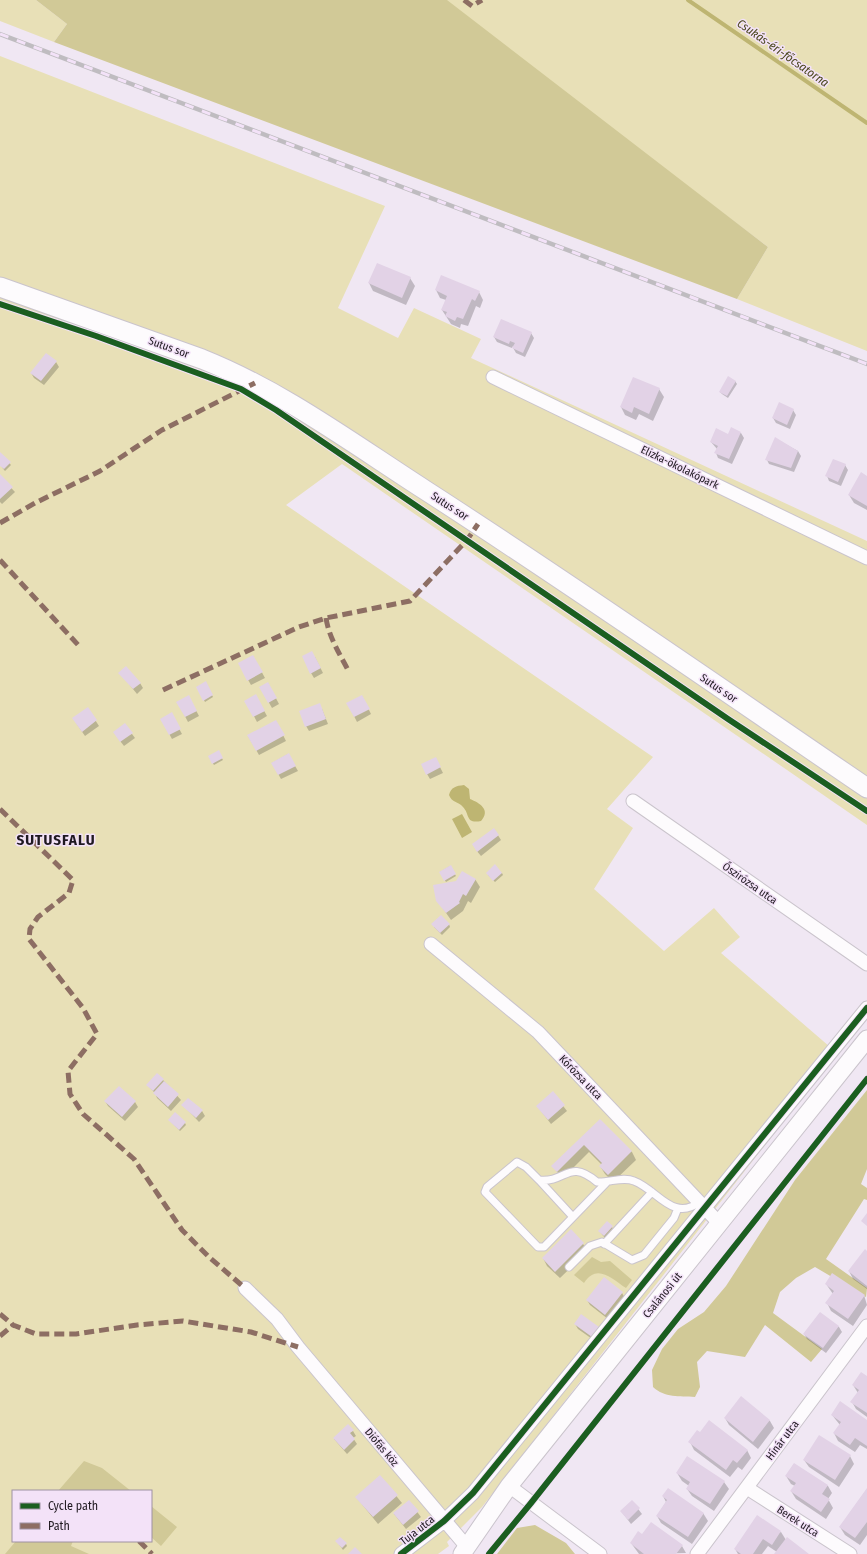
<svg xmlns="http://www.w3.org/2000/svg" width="867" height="1554" font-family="'Fira Sans Condensed',sans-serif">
<rect width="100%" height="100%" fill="#f0e7f3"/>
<!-- green -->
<path fill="#e8e0b7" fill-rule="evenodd" d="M0,0H36L67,24L54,42L0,21Z
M442,0H867V351L737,299L768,247Z
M0,56L385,206L338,308L398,338L414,308L481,339L471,358L867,541V825L342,464L286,505L653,757L607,809L633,828L594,889L664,951L714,908L740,937L721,953L837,1053L482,1507L447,1542L449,1546L438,1554H0ZM13,1491H151V1541H13Z"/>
<!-- forest -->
<path fill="#d1c997" d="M36,0H447L768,247L737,299L54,42L67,24Z
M867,1090V1169L861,1184L867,1188V1200L864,1199L826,1259L867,1288L866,1297L815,1267L796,1278L780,1292L773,1313L822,1349L811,1362L765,1325L745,1357L707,1351L697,1362L700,1387L695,1397C679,1396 665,1398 653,1387L652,1370L662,1349L678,1329L704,1312L726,1286L795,1180Z
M592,1257L601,1262L610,1261L632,1280L626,1288C611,1278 597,1263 584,1283L574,1275Z
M84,1461L102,1468L131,1491H58Z
M151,1506L177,1527L161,1546L151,1537Z
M535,1525L566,1543L575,1554H497L517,1528Z
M16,1541H73L71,1546L89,1554H5Z"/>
<!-- water -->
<path fill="#beb572" d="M464,785L469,789L470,799C480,803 491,810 481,821C465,824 470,814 463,807C458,801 452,803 449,795C451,787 456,786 464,785Z
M462,814L472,832L462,838L452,819Z"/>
<!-- shadow -->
<path fill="#0003" d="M410,278L415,286L406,305L373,291L369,283Z
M436,290L479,292L483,300L480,308L476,306L468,326L461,324L460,328L451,324L442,310L446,300L440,298Z
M531,333L534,338L525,357L516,353L512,346V348L497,342L494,337Z
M56,362L59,367L44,385L34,378L31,373Z
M735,381L737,384L728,398L722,394L720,392Z
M659,389L664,397L653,421L639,414L636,420L625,415L621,407Z
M793,410L796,415L790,429L776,423L773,418Z
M741,433L744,438L732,464L718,458L716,453L717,449L711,442L729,435Z
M776,439L798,451L801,456L794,472L769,464L767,460Z
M0,453L11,465L5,471L0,465Z
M845,465L848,470L841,486L829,481L827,476Z
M0,476L15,492L2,504L0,502Z
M867,477V510L854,503L849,495Z
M253,656L265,678L251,685L239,664Z
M315,657L323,673L314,678L311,673Z
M120,673L140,683L143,688L137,694Z
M206,683L213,697L205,702L197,687Z
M268,683L279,704L272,708L260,687Z
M256,696L267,716L257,722L246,701Z
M362,696L371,714L357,722L348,704Z
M189,697L199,716L188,722L178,703Z
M88,709L99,726L85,736L76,723Z
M322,709L328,724L309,731L306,726Z
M171,714L182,734L172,739L161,719Z
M276,721L286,741L259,755L248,736Z
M132,734L135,738L124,746L117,737Z
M218,752L223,760L214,765L209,757Z
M288,754L298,771L281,779L272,763Z
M438,763L443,773L430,779L427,774Z
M494,829L501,840L481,856L476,850Z
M450,866L456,876L446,882L440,872Z
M502,873L503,875L495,882L488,875Z
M475,879L480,887L471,903L468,901L463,911L451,920L437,900Z
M449,924L450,927L442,935L434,927Z
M163,1080L181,1100L171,1111L157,1098L155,1093L149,1087Z
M119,1088L135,1102L138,1107L125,1121L108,1106L105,1101Z
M553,1093L567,1111L551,1124L537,1106Z
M183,1105L202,1111L205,1116L199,1122Z
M169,1120L185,1123L186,1125L180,1131Z
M600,1120L632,1152L636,1160L613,1182L605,1174L600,1166L602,1165L589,1152L562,1179L553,1166Z
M612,1227L613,1229L605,1238L599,1231Z
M571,1231L583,1244L588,1251L560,1278L547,1266L543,1258Z
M867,1252V1289L853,1279L849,1271Z
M826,1284L864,1295L867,1305L853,1326L831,1311L827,1303L833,1294Z
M622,1293L625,1298L608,1319L590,1305L587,1300Z
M820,1313L839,1327L842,1332L826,1353L807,1339L804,1334Z
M575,1324L598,1328L601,1333L595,1341L578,1329Z
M867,1378V1417L856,1409L852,1402L858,1393L853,1385Z
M741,1398L770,1421L774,1428L758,1449L729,1425L725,1418Z
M832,1415L867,1421V1449L860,1445L855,1452L838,1441L834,1433L840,1425Z
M353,1431L356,1436L353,1438L357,1444L347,1454L334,1439Z
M690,1442L747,1450L751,1458L742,1470L738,1467L730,1477L694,1450Z
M850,1456L854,1464L839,1487L809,1467L804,1460Z
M794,1464L828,1486L832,1493L828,1499L833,1508L826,1519L796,1499L791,1491L795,1486L791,1484L786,1476Z
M677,1473L724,1482L729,1489L714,1511L692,1496L687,1489L689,1486L682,1481Z
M380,1476L402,1503L378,1524L356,1497Z
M867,1489V1535L860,1545L845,1535L840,1527Z
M663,1496L703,1513L708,1521L692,1544L661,1523L657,1516L666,1502Z
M409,1501L421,1517L406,1529L394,1514Z
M632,1501L642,1514L631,1524L621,1511Z
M781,1532L786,1540L807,1554H775L777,1552L768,1546L762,1554H738L735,1549Z
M643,1536L682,1546L686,1553L639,1554L631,1543Z
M338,1543L346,1544L347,1546L343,1550Z"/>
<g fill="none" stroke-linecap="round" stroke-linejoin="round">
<!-- stream -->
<path stroke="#beb572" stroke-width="4" d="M688,0L867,123"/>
</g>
<!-- building -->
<path fill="#e2d2e6" d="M377,263L411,277L402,298L368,283Z
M441,275L480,291L475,301L472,299L463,319L457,317L455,321L445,316L447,312L441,310L447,296L435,290Z
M501,319L532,332L523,353L512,348L515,343L510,341L509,344L493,337Z
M46,353L57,361L41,381L30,373Z
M728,376L736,381L727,396L719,392Z
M633,377L660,388L649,414L634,407L632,413L620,407Z
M779,402L794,409L787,425L772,418Z
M731,427L741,432L729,459L714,453L718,446L710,442L716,428L728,434Z
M775,437L798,451L791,468L765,460Z
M0,452L11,462L4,469L0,466Z
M833,459L846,464L838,482L825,476Z
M861,472L867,476V506L848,495Z
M0,474L13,487L0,499Z
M312,651L321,668L310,674L302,656Z
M253,655L263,672L247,681L238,663Z
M126,666L141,683L133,689L118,673Z
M206,681L213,695L203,701L196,687Z
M268,682L277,698L268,703L259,687Z
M256,694L265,711L253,717L244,701Z
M189,695L197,711L185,717L176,702Z
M362,695L370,709L354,717L346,703Z
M320,703L326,719L305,727L299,711Z
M88,707L97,720L82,732L72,718Z
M172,712L181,729L169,735L160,719Z
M276,720L285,735L256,751L247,735Z
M125,723L133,733L120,742L113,732Z
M219,750L223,758L212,764L208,756Z
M289,753L296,766L278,775L271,763Z
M436,757L441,767L426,775L421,764Z
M494,828L499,835L477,852L472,844Z
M495,864L502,873L493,881L486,873Z
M451,865L456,874L444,881L439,872Z
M462,871L476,879L466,896L463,894L459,902L460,903L446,913L436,901L433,885L456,881Z
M441,915L450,924L440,933L431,924Z
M157,1073L164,1079L153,1091L146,1085Z
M164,1081L179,1094L168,1107L153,1093Z
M119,1086L136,1101L122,1117L104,1101Z
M553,1091L565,1105L548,1120L536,1106Z
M188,1098L203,1110L196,1118L181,1105Z
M175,1112L186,1122L179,1130L168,1120Z
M600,1119L632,1151L608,1175L599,1166L602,1163L584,1145L557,1172L551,1166Z
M867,1213V1226L861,1221Z
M607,1221L613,1226L604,1236L598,1231Z
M571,1229L584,1243L555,1272L542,1258Z
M865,1249L867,1251V1286L848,1271Z
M832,1273L865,1295L848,1319L825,1303L834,1291L825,1284Z
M604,1277L623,1292L605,1315L586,1300Z
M820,1312L839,1326L823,1348L803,1334Z
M581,1314L599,1327L592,1337L574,1324Z
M861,1372L867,1376V1413L850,1402L859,1390L852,1385Z
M741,1396L770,1420L753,1442L724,1418Z
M840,1401L867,1420V1446L855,1438L850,1445L833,1433L841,1422L831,1415Z
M709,1420L748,1450L737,1463L733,1460L726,1470L688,1442L697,1430L700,1432Z
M348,1424L354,1430L350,1433L355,1439L344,1450L333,1438Z
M819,1435L851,1455L835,1480L803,1460Z
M687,1456L725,1481L710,1504L686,1489L690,1482L676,1473Z
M794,1463L828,1485L822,1494L830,1499L821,1512L790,1491L796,1483L785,1476Z
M380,1475L398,1495L373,1517L355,1497Z
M668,1488L704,1513L688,1537L656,1516L667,1500L662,1496Z
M867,1488V1522L855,1538L839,1527Z
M409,1500L419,1511L403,1525L393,1513Z
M632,1500L640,1508L628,1520L620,1511Z
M757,1515L781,1531L772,1545L763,1539L753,1554H741L734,1549Z
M651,1522L683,1545L676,1554H644L630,1543L638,1531L642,1534Z
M340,1537L347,1543L342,1548L335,1541Z
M787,1537L809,1554H774Z
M355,1547L362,1554H348Z"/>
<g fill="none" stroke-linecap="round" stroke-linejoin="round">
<!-- service casing -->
<g stroke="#cac4cc" stroke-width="9">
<path id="service" d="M539,1180L573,1217
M606,1183L544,1247H538L485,1192L487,1187L517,1162L526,1167L539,1180C567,1183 568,1158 597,1182C609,1183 623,1176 634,1181C658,1190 672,1222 700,1202
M604,1244L652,1192
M569,1267L590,1246L602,1242L632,1260L644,1255L674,1218L678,1208"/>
</g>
<!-- minor casing -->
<g stroke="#cac4cc" stroke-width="15">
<path id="minor" d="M493,377L867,558
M633,801L867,964
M431,944L538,1032L720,1224
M245,1288L277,1319L298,1347L467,1547
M509,1486L600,1554
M747,1488L850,1554
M401,1554L444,1521L473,1493L867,1008
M697,1554L867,1326"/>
</g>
<!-- tertiary casing -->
<g stroke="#cac4cc" stroke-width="19">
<path id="tertiary" d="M462,1554L509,1486L867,1039"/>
</g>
<!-- secondary casing -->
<g stroke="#cac4cc" stroke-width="21">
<path id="secondary" d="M0,287L202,359C282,391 352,443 425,490C574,586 720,688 867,788"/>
</g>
<!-- service -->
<use href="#service" stroke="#fdfbfd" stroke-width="7"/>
<!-- minor -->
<use href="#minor" stroke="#fdfbfd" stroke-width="13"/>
<!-- tertiary -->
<use href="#tertiary" stroke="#fdfbfd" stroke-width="17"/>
<!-- secondary -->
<use href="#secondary" stroke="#fdfbfd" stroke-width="19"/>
<!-- rail casing -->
<g stroke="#bfbcc0" stroke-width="4.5">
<path id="rail" d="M0,34L867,364"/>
</g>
<!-- rail -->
<use href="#rail" stroke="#f3e2f8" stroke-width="3" stroke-dasharray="9" stroke-linecap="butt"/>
<!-- quiet -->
<path stroke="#8d6e63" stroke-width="5" stroke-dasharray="10 5" stroke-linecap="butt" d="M464,0L472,6L482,0
M0,523L35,503L100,471L162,430L255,383
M0,560L80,647
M326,618C329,638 340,654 349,672
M163,690L299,627L326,618L410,601L467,540L478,524
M0,809L73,880L69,893L38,917L30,929L29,939L83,1008L97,1034L68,1071L70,1094L83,1114L134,1159L182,1230L210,1258L245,1288
M0,1314L13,1325L36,1334H76L137,1325L183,1321L251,1332L298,1347
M0,1336L13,1325
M139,1541L152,1554"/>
<!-- cycleway casing -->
<g stroke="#f3e2f8" stroke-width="8">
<path id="cycleway" d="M0,304L96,336L241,389L276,410L728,719L867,811
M401,1554L444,1521L473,1493L867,1008
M489,1554L531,1503L867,1079"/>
</g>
<!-- cycleway -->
<use href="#cycleway" stroke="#1b5e20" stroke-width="6"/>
</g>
<g text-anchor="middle" stroke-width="3" stroke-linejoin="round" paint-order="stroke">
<!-- street labels -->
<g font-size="11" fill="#1f1920" stroke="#f3e2f8">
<text transform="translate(169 347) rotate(20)" y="4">Sutus sor</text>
<text transform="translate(680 467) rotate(26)" y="4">Elizka-ökolakópark</text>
<text transform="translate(450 506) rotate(33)" y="4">Sutus sor</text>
<text transform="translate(719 688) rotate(34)" y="4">Sutus sor</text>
<text transform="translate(750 883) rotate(35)" y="4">Őszirózsa utca</text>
<text transform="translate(581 1077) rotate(46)" y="4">Kőrózsa utca</text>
<text transform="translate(662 1295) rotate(-51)" y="4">Csalánosi út</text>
<text transform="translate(782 1440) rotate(-53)" y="4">Hínár utca</text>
<text transform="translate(382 1447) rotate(50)" y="4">Diófás köz</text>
<text transform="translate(798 1521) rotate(33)" y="4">Berek utca</text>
<text transform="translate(417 1530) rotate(-38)" y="4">Tuja utca</text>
</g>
<!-- water labels -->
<g font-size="12" font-style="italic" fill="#4a471d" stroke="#f3e2f8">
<text transform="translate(783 53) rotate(35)" y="4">Csukás-éri-főcsatorna</text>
</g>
<!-- district labels -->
<g font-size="15" font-weight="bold" letter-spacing="1" fill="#1f1920" stroke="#f3e2f8">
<text x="56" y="845">SUTUSFALU</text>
</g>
</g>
<!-- legend -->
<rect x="12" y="1490" width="140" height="52" fill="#f3e2f8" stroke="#9e92a2"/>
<rect x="20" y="1503" width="20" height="6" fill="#1b5e20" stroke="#9e92a2"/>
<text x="48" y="1510" font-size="12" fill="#1f1920">Cycle path</text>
<rect x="20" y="1523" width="20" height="6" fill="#8d6e63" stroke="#9e92a2"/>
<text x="48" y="1530" font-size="12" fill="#1f1920">Path</text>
</svg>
